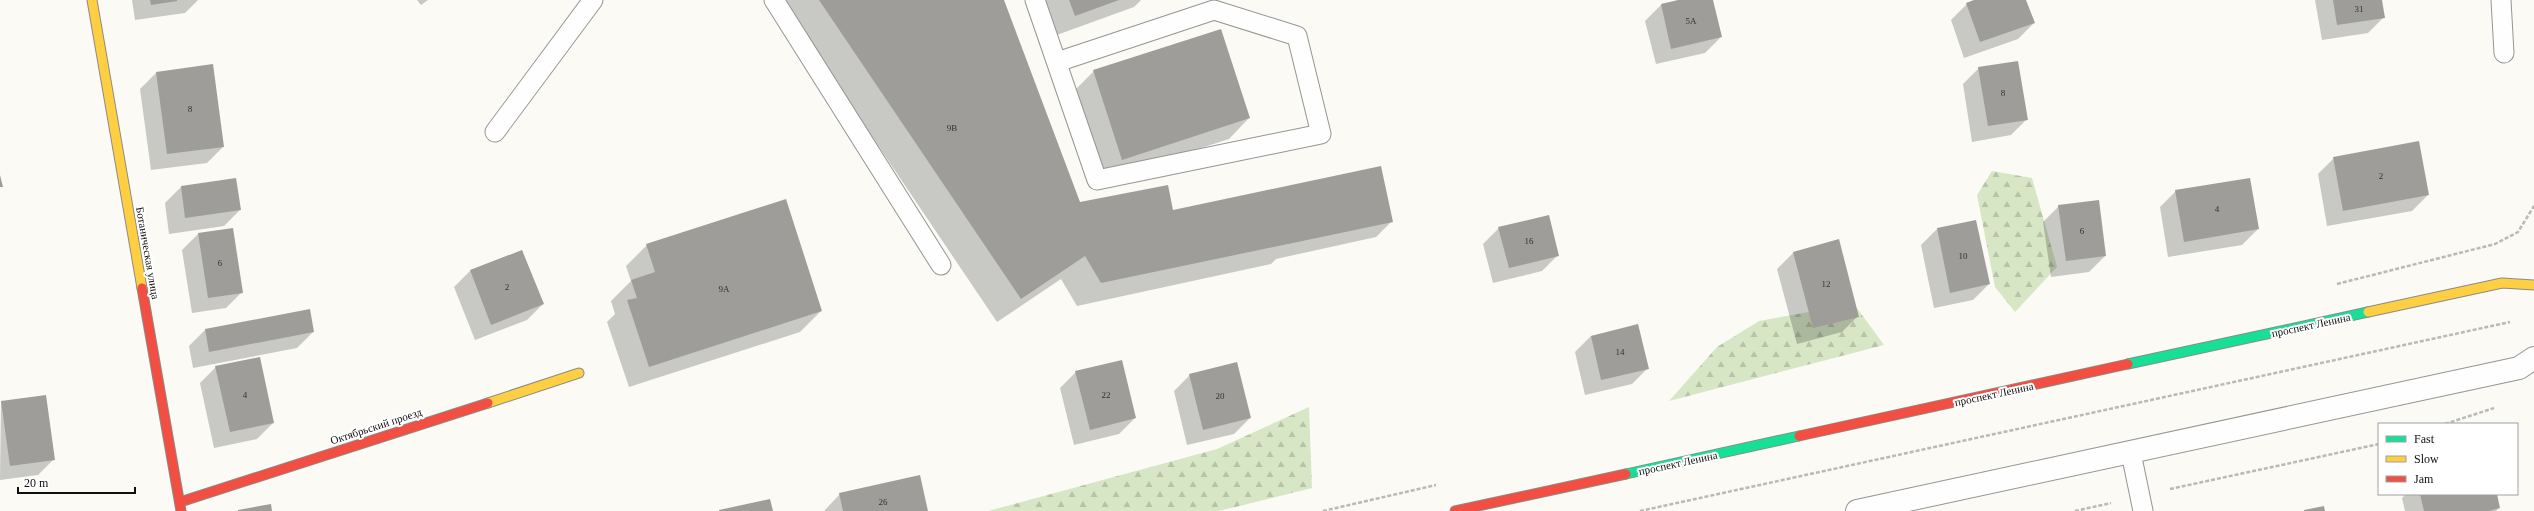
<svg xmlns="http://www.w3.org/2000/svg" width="2534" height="511" font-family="'Times New Roman',serif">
<defs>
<pattern id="forest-firs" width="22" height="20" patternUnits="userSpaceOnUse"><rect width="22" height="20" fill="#d7e6c5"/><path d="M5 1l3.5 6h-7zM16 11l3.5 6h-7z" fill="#b7c4a8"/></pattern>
</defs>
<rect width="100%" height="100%" fill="#fbfaf5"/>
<!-- forest -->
<path fill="url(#forest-firs)" d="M1992,171L2032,178L2057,267L2015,312L1995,287L1977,195Z
M1854,304L1884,345L1669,401L1717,347L1759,321Z
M1309,407L1312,488L1219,511H988L1217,449Z"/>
<!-- shadow -->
<path fill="#0003" d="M132,0H198L185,13L135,20Z
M417,0H428L421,5Z
M780,0H1003L1079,203L1172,211L1392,221L1376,237L1276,259L1271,264L1077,306L1061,279L997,322Z
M1042,0H1141L1134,7L1054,36Z
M1682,0H1712L1721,37L1705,53L1656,64L1645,21L1661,5Z
M1977,0H2025L2034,23L2018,39L1964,58L1951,20L1967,4Z
M2315,0H2381L2384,17L2368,33L2322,40Z
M1979,68L2027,119L2011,135L1972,142L1963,84Z
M1094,71L1249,118L1229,139L1101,180L1073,92Z
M156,73L223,147L207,163L151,170L140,89Z
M2334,158L2428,195L2412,211L2327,226L2318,174Z
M235,179L240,210L224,226L169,234L165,203L181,187Z
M2176,191L2258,229L2242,245L2168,257L2160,207Z
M2059,206L2105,256L2089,272L2051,277L2043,222Z
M1499,228L1558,255L1542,271L1493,283L1483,244Z
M1937,229L1989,284L1973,300L1934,308L1921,245Z
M198,234L242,292L226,308L192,313L182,250Z
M1838,241L1858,316L1842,332L1797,344L1777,269L1793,253Z
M647,245L821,311L800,332L629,387L607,322L615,314L611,301L631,281L626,266Z
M522,251L543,304L527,320L475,340L454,287L470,271Z
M309,310L313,332L297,348L193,368L189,346L205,330Z
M1638,325L1648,368L1632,384L1585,395L1575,352L1591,336Z
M216,367L273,423L257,439L214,448L200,383Z
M1076,372L1135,418L1119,434L1074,445L1060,388Z
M1190,375L1250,418L1234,434L1187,445L1174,391Z
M1,401L54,459L38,475L0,480Z
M840,494L927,511H824Z
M2406,494H2496L2499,508L2496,511H2405L2402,498Z"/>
<!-- building -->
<path fill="#9f9d9a" d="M150,0H177V1L151,5Z
M819,0H1004L1080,202L1168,185L1173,210L1381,166L1393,222L1101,283L1085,256L1021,299Z
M1069,0H1119L1075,16Z
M1678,0H1713L1722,37L1671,49L1661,4Z
M1974,0H2026L2035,23L1980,42L1966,3Z
M2333,0H2382L2385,18L2337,25Z
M1221,29L1250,118L1122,160L1093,70Z
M2018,61L2028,120L1988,126L1978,67Z
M213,64L224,147L167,154L156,72Z
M2419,141L2429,195L2343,211L2333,157Z
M0,175L3,187H0Z
M236,178L241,210L185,218L181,186Z
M2250,178L2259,229L2184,242L2175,190Z
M786,199L822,311L649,367L627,300L637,298L631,280L655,272L646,244Z
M2099,200L2106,256L2066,261L2058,205Z
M1549,215L1559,256L1509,268L1498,227Z
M1976,220L1990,284L1950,293L1937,228Z
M233,228L243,293L208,298L198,233Z
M1839,239L1859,317L1813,328L1793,252Z
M522,250L544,304L491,325L470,270Z
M310,309L314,332L209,352L205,329Z
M1638,324L1649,369L1601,380L1591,336Z
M260,357L274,423L230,432L215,366Z
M1122,360L1136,418L1090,430L1075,371Z
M1237,362L1251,418L1203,430L1189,374Z
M46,395L55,460L10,466L1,401Z
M920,475L928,511H843L839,493Z
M2420,494H2497L2500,508L2489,511H2424Z
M770,499L773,511H719V510Z
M271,504L272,511H238V510Z
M2324,506L2325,511H2304V510Z"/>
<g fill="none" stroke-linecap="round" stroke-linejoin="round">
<!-- lane casing -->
<g stroke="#959593" stroke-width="21">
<path id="lane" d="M774,0L941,265
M1035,0L1097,180L1321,134L1297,36L1214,10L1057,62
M2501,0L2504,53
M495,132L593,0
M2131,453L2143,511"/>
</g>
<!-- street casing -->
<g stroke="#959593" stroke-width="24">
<path id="street" d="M1857,511L2519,368L2534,358"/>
</g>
<!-- fast casing -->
<g stroke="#8c8b89" stroke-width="11">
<path id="fast" d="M2128,364L2368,312
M1626,474L1799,436"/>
</g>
<!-- slow casing -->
<g stroke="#8c8b89" stroke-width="11">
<path id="slow" d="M92,0L142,288
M2368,312L2502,283L2534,285
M488,403L579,373"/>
</g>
<!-- jam casing -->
<g stroke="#8c8b89" stroke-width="11">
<path id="jam" d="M142,288L181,511
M1799,436L2128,364
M180,502L488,403
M1455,511L1626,474"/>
</g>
<!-- path -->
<path stroke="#b9b9b8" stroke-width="2.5" stroke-dasharray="4 2" stroke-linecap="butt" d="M2337,284L2495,244L2518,232L2534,206
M2445,424L2494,408
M2170,489L2379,444
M1323,511L1436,485
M1640,511L2510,322
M2075,511L2111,503"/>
<!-- lane -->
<use href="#lane" stroke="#fefefe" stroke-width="19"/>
<!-- street -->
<use href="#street" stroke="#fefefe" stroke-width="22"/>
<!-- fast -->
<use href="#fast" stroke="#16e098" stroke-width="9"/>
<!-- slow -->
<use href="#slow" stroke="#ffcf43" stroke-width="9"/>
<!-- jam -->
<use href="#jam" stroke="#f24e42" stroke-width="9"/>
</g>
<g text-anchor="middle" stroke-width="4" stroke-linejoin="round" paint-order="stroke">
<!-- number labels -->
<g font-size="9" fill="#333232">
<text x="2359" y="12">31</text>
<text x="1691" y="24">5А</text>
<text x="2003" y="96">8</text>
<text x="190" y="112">8</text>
<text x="952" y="131">9В</text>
<text x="2381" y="179">2</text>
<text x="2217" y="212">4</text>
<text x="2082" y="234">6</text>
<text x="1529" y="244">16</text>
<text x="1963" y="259">10</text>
<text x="220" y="266">6</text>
<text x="1826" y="287">12</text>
<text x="507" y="290">2</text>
<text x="724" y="292">9А</text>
<text x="1620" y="355">14</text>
<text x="245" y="398">4</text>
<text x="1106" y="398">22</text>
<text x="1220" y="399">20</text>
<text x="883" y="505">26</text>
</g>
<!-- street labels -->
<g font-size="11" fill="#0f0f0f" stroke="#fff">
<text transform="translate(148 253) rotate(80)" y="4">Ботаническая улица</text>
<text transform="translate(2311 325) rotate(-12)" y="4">проспект Ленина</text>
<text transform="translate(1994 394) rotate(-12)" y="4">проспект Ленина</text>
<text transform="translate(376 426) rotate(-18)" y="4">Октябрьский проезд</text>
<text transform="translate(1678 463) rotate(-12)" y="4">проспект Ленина</text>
</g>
</g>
<!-- legend -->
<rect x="2378" y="423" width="140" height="72" fill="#ffffff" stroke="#9f9f9f"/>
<rect x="2386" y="436" width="20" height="6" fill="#16e098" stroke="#9f9f9f"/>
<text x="2414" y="443" font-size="12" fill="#0f0f0f">Fast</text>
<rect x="2386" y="456" width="20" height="6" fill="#ffcf43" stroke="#9f9f9f"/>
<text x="2414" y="463" font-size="12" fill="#0f0f0f">Slow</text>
<rect x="2386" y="476" width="20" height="6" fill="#f24e42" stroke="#9f9f9f"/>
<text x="2414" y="483" font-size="12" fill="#0f0f0f">Jam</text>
<!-- scale -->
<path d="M18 487v6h117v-6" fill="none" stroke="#0f0f0f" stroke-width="2"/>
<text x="24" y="487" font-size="12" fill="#0f0f0f" stroke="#ffffff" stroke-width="3" paint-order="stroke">20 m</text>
</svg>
